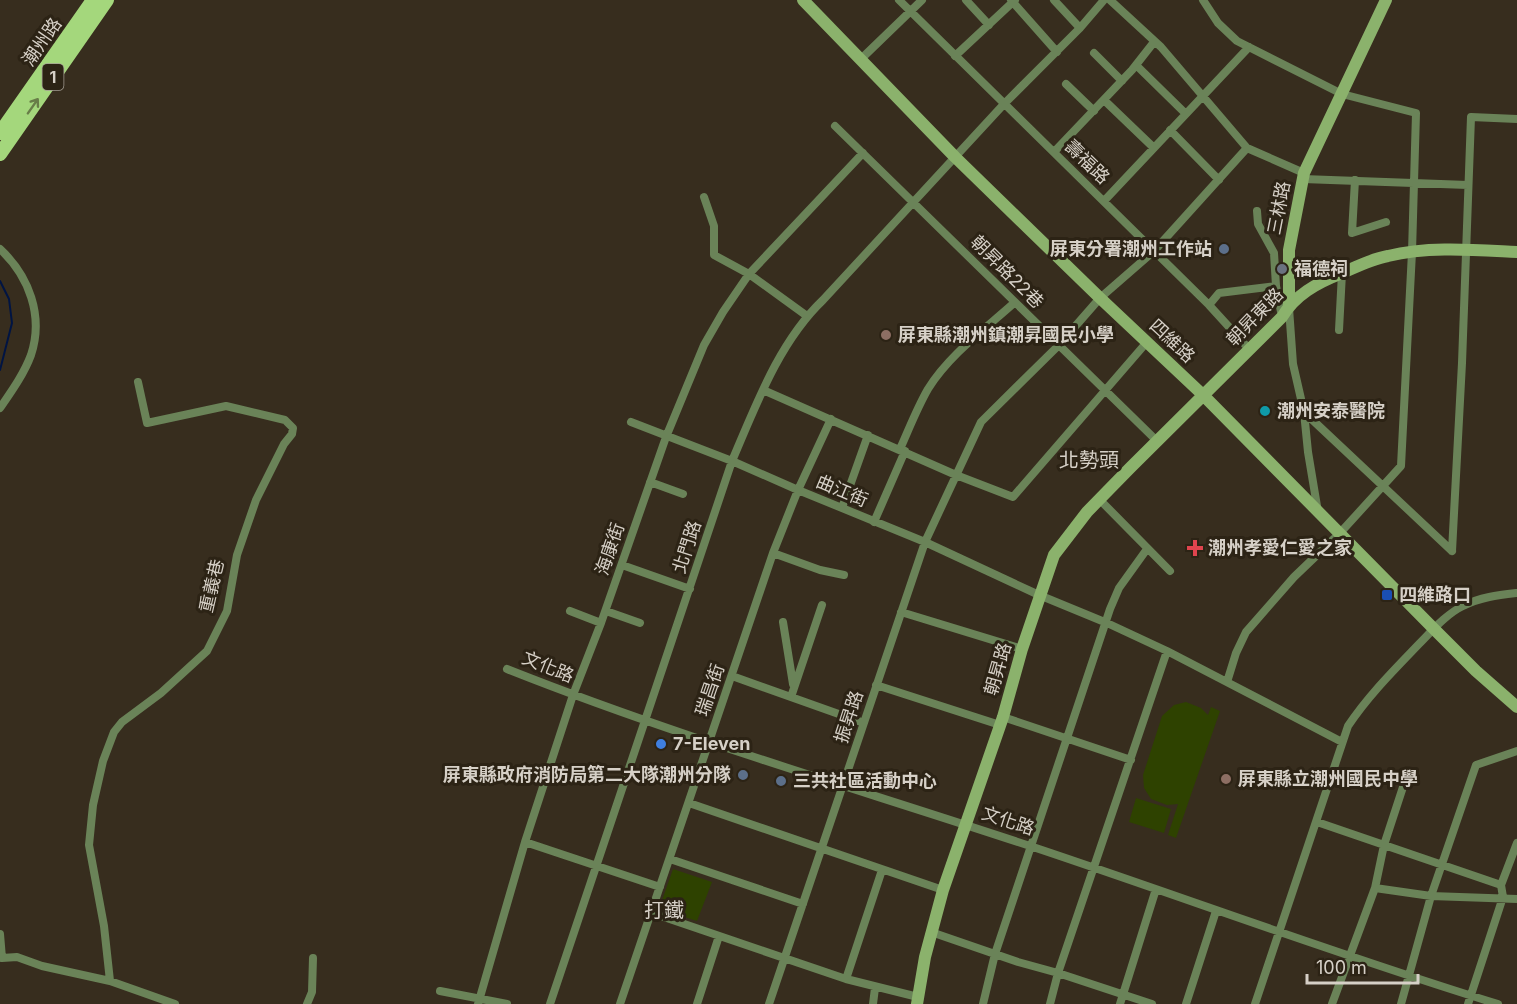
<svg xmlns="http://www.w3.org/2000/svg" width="1517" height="1004" font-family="Inter,'Noto Sans TC',sans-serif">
<rect width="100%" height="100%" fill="#372d1e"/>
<!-- green -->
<path fill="#2e4200" d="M1186,702L1201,708L1208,715L1211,707L1220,711L1176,838L1168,835L1178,804L1167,805L1151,799L1144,788L1143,775L1162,716L1174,705Z
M1136,798L1171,809L1164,833L1129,822Z
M673,869L712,882L697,921L659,909Z"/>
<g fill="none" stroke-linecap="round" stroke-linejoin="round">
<!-- stream -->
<path stroke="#001443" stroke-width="2" d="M0,281L9,299L12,323L0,370"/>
<!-- street -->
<path stroke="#6a8358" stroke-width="8" d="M899,0L1209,305L1250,350
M966,0L989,25
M1011,0L1057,52
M1054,0L1080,28
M1110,0L1161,47L1247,148L1304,173
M1203,0L1218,23L1237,41L1342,94L1416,113L1412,252L1401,466L1340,533L1294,577L1246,632L1236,653L1227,682
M1094,53L1122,81
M955,56L1015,0
M861,59L922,0
M1136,65L1186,114
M1066,84L1094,111
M1104,100L1154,148
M835,126L1157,441
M1170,130L1219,180
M1054,152L1132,70L1154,42
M1303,179L1468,185
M1355,180L1352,233L1386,222
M704,197L714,226V255L749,274L807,316
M1104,201L1249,47
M1257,211L1258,224L1274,253L1276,286L1282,317
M0,249C29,276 44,316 31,355C24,374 11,392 0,408
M1209,305L1219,293L1276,286
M1289,308L1293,364L1304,412L1308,452L1318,512
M1339,330L1342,273
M763,390L956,475L1013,497L1147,342
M1304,412L1452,551
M631,422L732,461L798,490L925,542L1039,595L1107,623L1167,651L1342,742
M900,449C909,429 917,408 928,389C949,355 985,329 1014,303
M650,482L683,494
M1100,500L1170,571
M842,508L868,435
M874,522L905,451
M1452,551L1462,363L1471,117L1517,119
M773,553L820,570L844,575
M622,565L690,589
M570,611L601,623
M606,611L640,623
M901,612L1022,649
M783,622L793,684
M507,669C678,737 855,788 1030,846C1186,898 1341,956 1498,1004
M732,676L864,723
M876,685L1000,725
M791,697L822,605
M1003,717L1131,760
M689,803L943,890
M1317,822L1501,885
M525,842L660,887
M670,859L803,904
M1375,888L1431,896L1517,899
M652,913L846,979L918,997
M931,932L1018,962L1058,973L1152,1004
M0,934L2,958L17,957L42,966L110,981L175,1004
M846,979L882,870
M110,981L104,926L89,845L93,805L103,761L114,732L122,722L161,693L207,651L227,611L237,555L256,500L284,444L292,434L293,428L285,420L226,406L147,423L138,382
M440,991L507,1004
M307,1004L312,992L313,958
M478,1004L525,842L573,695L601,623L666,437L704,345L723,312L749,274L863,153
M550,1004L732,461C756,405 779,342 823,300L1004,104L1080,28L1104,0
M620,1004L773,553L798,490L831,419
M697,1004L719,936
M769,1004L925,542L981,422L1058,346L1100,298L1154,251L1247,148
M873,1004L875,988
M983,1004L995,954L1110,609L1119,588L1147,549
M1050,1004L1058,973L1167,651
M1120,1004L1156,889
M1186,1004L1216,911
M1255,1004L1348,726C1368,696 1393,671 1418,645C1431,632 1446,614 1463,606C1480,597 1499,595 1517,593
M1332,1004L1375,888L1384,845L1403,787
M1401,1004L1431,896L1476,765L1517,751
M1468,1004L1503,897L1501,885L1517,843"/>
<!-- secondary -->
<path stroke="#8bb26c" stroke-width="12" d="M803,0L955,157L1100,298L1203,395L1434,629L1476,671L1517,707
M1289,305V250L1304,173L1386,0
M917,1004L925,957L943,890L1003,717L1022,649L1054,555L1087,512L1130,468L1282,317C1295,295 1317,283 1340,274C1356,267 1371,259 1388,256C1429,246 1475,250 1517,252"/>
<!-- primary -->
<path stroke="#a4d77c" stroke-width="14" d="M0,133L93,0
M0,154L107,0"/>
</g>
<!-- one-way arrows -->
<defs><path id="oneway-shaft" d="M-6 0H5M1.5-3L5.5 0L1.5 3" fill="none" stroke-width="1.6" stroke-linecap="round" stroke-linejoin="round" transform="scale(1.5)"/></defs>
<use stroke="#687d48" href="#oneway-shaft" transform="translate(33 106) rotate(-55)"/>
<!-- markers -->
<g fill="#5c6f8a" stroke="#2c2315" stroke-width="2">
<circle cx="1224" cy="249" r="6"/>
<circle cx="743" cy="775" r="6"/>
<circle cx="781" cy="781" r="6"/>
</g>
<circle fill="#6b7280" stroke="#2c2315" stroke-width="2" cx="1282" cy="269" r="6"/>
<g fill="#8d6e63" stroke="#2c2315" stroke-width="2">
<circle cx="886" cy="335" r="6"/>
<circle cx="1226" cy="779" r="6"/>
</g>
<circle fill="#0f9aa8" stroke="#2c2315" stroke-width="2" cx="1265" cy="411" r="6"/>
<path fill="#e0444e" stroke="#2c2315" stroke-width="2" d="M1192 539h6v6h6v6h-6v6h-6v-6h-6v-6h6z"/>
<rect fill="#1a4fb4" stroke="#2c2315" stroke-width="2" x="1381" y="589" width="12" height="12" rx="3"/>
<circle fill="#3f7fe0" stroke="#2c2315" stroke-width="2" cx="661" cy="744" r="6"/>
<g text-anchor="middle" stroke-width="6" stroke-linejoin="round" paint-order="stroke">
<!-- shield labels -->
<rect fill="#2c2315" stroke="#a39c92" stroke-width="1.5" x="42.5" y="64" width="21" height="26" rx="4.5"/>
<g font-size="16" font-weight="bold" fill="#d6d0c7">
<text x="53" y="83">1</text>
</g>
<!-- street labels -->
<g font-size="18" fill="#d6d0c7" stroke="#2c2315">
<text transform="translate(42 42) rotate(-55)" y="6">潮州路</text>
<text transform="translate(1087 162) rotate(44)" y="6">壽福路</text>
<text transform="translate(1279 208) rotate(-79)" y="6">三林路</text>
<text transform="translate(1007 272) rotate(45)" y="6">朝昇路22巷</text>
<text transform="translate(1255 317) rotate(-46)" y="6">朝昇東路</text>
<text transform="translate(1172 341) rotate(43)" y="6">四維路</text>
<text transform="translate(842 491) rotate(23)" y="6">曲江街</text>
<text transform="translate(687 547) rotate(-72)" y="6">北門路</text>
<text transform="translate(610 549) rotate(-71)" y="6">海康街</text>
<text transform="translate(212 586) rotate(-77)" y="6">重義巷</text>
<text transform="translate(548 667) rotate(22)" y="6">文化路</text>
<text transform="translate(998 669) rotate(-74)" y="6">朝昇路</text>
<text transform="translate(710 690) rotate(-71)" y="6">瑞昌街</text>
<text transform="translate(849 717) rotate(-72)" y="6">振昇路</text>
<text transform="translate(1008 821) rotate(18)" y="6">文化路</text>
</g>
<!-- poi labels -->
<g font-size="18" font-weight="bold" fill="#d6d0c7" stroke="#2c2315" text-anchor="start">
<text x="1212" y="255" text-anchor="end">屏東分署潮州工作站</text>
<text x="1294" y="275">福德祠</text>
<text x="898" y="341">屏東縣潮州鎮潮昇國民小學</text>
<text x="1277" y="417">潮州安泰醫院</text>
<text x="1208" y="554">潮州孝愛仁愛之家</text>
<text x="1399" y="601">四維路口</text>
<text x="673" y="750">7-Eleven</text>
<text x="731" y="781" text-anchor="end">屏東縣政府消防局第二大隊潮州分隊</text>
<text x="1238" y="785">屏東縣立潮州國民中學</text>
<text x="793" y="787">三共社區活動中心</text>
</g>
<!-- neighbourhood labels -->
<g font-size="20" fill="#d6d0c7" stroke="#2c2315">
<text x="1089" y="467">北勢頭</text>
<text x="664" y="917">打鐵</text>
</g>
</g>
<!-- scale -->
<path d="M1307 974v9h111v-9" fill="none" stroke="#d6d0c7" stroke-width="3"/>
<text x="1316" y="974" font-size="18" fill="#d6d0c7" stroke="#2c2315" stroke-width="4.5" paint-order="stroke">100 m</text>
</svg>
